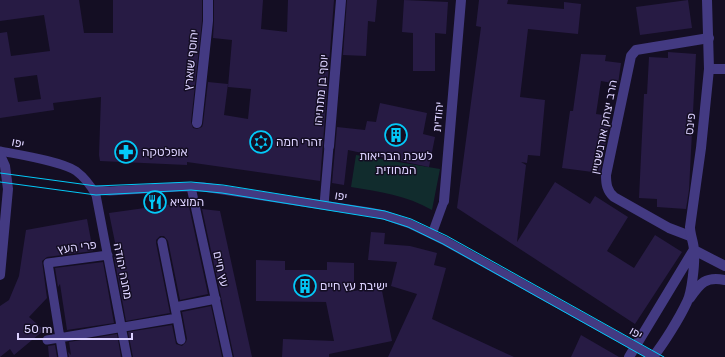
<svg xmlns="http://www.w3.org/2000/svg" width="725" height="357" font-family="Rubik,Heebo,sans-serif">
<rect width="100%" height="100%" fill="#140e23"/>
<!-- green -->
<path fill="#112c2d" d="M356,155L440,169L432,210C406,195 380,192 351,187Z"/>
<!-- building -->
<path fill="#271b44" fill-rule="evenodd" d="M0,0H79L84,33H113V0H202V21L191,122L193,128L197,129L202,127L203,124L208,82L228,84L224,115L248,119L251,89L228,87L232,40L213,38L214,21V0H263L261,29L287,32L288,0H334L320,181L187,162V165L100,161L99,155L101,97L53,103L54,110L0,118V33L7,32L11,56L50,51L44,15L0,21ZM37,75L41,99L18,102L14,78Z
M347,0H377L375,22L368,21L366,56L343,55Z
M404,0L448,2L446,34L435,33V71H413V33L402,32Z
M479,0H508L507,4L564,9V2L581,4L578,34L528,29L520,97L545,100L540,156L528,155L527,163L521,162L526,165L517,242L555,182L590,204L595,196L628,217L607,251L634,268L655,235L682,252L635,324L457,208L481,27L476,26Z
M688,0L692,28L640,35L636,7Z
M668,52L696,54L689,190L686,209L657,207V199L639,198L644,94H647L649,57L668,58Z
M581,54L606,55L605,61L621,63L618,84L601,81L596,114L611,116L600,173L562,168L570,111H573Z
M380,103L427,113L423,134L435,137L429,167L348,150L344,185L332,183L337,127L365,130L367,121L376,122Z
M188,202L208,294L180,300L168,241L164,236H160L156,240V243L170,313L126,321L114,257H118L109,213Z
M202,209L220,211L252,357H234Z
M87,219L93,251L47,257L42,261L47,298L29,317L44,330L14,355L10,349L0,357V306L9,300L19,276L26,230Z
M371,232L385,233L384,244L410,246L437,253L434,265L446,268L432,319L514,357H388L417,294L391,286L397,262L368,260Z
M256,260L285,261V270H327V262L354,263V291L381,286L392,341L329,354V357H282L283,339L334,341L326,302L256,301Z
M103,262L114,323L67,330L60,284L58,287L55,268Z
M211,306L222,357H133L128,332L172,325L176,344L182,346L186,342L187,339L182,312Z
M117,334L121,357H69L68,352L71,355L69,342Z
M581,335L619,357H571Z
M55,345L57,357H49L48,346Z"/>
<g fill="none" stroke-linecap="round" stroke-linejoin="round">
<!-- pedestrian -->
<path stroke="#433a82" stroke-width="9" d="M0,151C20,155 60,161 76,171C84,177 91,186 96,195L127,357
M191,187L228,357
M94,190L110,191L179,187H203L369,212L384,215L410,224L445,241L654,357
M324,205L329,146
M432,234L444,201
M175,307L216,299
M177,318L181,340
M47,340L177,318L162,242
M63,357L48,263L108,255"/>
<!-- minor -->
<path stroke="#433a82" stroke-width="10" d="M709,69H725
M197,123L208,21V0
M329,146L341,0
M0,155L5,166L8,189L0,275
M444,201L461,0
M690,236L669,228L614,197C607,191 606,184 606,175L631,56L636,50L709,38"/>
<!-- tertiary -->
<path stroke="#433a82" stroke-width="10" d="M694,250L725,266
M690,298C700,283 706,276 725,280
M629,357L693,251
M653,357C664,343 679,319 687,302C692,292 695,263 694,251C694,243 690,235 690,227L701,148L709,69L707,0"/>
<!-- tram -->
<path stroke="#03c9f8" stroke-width="1" d="M0,173L96,186L191,182L223,185L385,211L411,219L447,236L664,357
M0,182L96,195L173,191L191,190L222,193L383,219L408,227L443,244L645,357"/>
</g>
<!-- icons -->
<defs>
<g id="building-ring" transform="scale(1.15)"><circle r="9.5" fill="#140e23" stroke="#03c9f8" stroke-width="1.5"/><path d="M-4-6H4V6H1V3H-1V6H-4ZM-2.5-4.3h1.7v1.8h-1.7ZM.8-4.3h1.7v1.8H.8ZM-2.5-1h1.7V.8h-1.7ZM.8-1h1.7V.8H.8Z" fill="#03c9f8"/></g>
<g id="synagogue-ring" transform="scale(1.15)"><circle r="9.5" fill="#140e23" stroke="#03c9f8" stroke-width="1.5"/><path d="M0-6.5L5.6 3.2H-5.6ZM0 6.5L5.6-3.2H-5.6Z" fill="#03c9f8"/></g>
<g id="pharmacy-ring" transform="scale(1.15)"><circle r="9.5" fill="#140e23" stroke="#03c9f8" stroke-width="1.5"/><path d="M-2-6h4v4h4v4h-4v4h-4v-4h-4v-4h4Z" fill="#03c9f8"/></g>
<g id="restaurant-ring" transform="scale(1.15)"><circle r="9.5" fill="#140e23" stroke="#03c9f8" stroke-width="1.5"/><path d="M-5-6h1v4h1v-4h1v4h1v-4h1v5L-1.5 .5V6h-2V.5L-5-1ZM5-6V6H3V1.5H1.5Q1.5-4 5-6Z" fill="#03c9f8"/></g>
</defs>
<g fill-rule="evenodd">
<use href="#building-ring" x="396" y="135"/>
<use href="#synagogue-ring" x="261" y="142"/>
<use href="#pharmacy-ring" x="126" y="152"/>
<use href="#restaurant-ring" x="155" y="202"/>
<use href="#building-ring" x="305" y="286"/>
</g>
<g text-anchor="middle" stroke-width="3" stroke-linejoin="round" paint-order="stroke">
<!-- street labels -->
<g font-size="12" fill="#dbd1fe" stroke="#140e23">
<text transform="translate(191 60) rotate(-84)" y="4">יהוסף שוארץ</text>
<text transform="translate(321 90) rotate(-85)" y="4">יוסף בן מתתיהו</text>
<text transform="translate(438 117) rotate(-85)" y="4">יהודית</text>
<text transform="translate(690 124) rotate(-83)" y="4">פינס</text>
<text transform="translate(604 127) rotate(-79)" y="4">הרב יצחק אורנשטיין</text>
<text transform="translate(18 143) rotate(12)" y="4">יפו</text>
<text transform="translate(341 196) rotate(9)" y="4">יפו</text>
<text transform="translate(77 247) rotate(-8)" y="4">פרי העץ</text>
<text transform="translate(221 269) rotate(78)" y="4">עץ חיים</text>
<text transform="translate(123 271) rotate(79)" y="4">מחנה יהודה</text>
<text transform="translate(636 333) rotate(30)" y="4">יפו</text>
</g>
<!-- poi labels -->
<g font-size="12" fill="#dbd1fe" stroke="#140e23" text-anchor="start">
<text x="276" y="146">זהרי חמה</text>
<text x="142" y="156">אופלטקה</text>
<text x="396" y="160" text-anchor="middle">לשכת הבריאות<tspan x="396" dy="14">המחוזית</tspan></text>
<text x="170" y="206">המוציא</text>
<text x="320" y="290">ישיבת עץ חיים</text>
</g>
</g>
<!-- scale -->
<path d="M18 333v6h114v-6" fill="none" stroke="#dbd1fe" stroke-width="2"/>
<text x="24" y="333" font-size="12" fill="#dbd1fe" stroke="#140e23" stroke-width="3" paint-order="stroke">50 m</text>
</svg>
